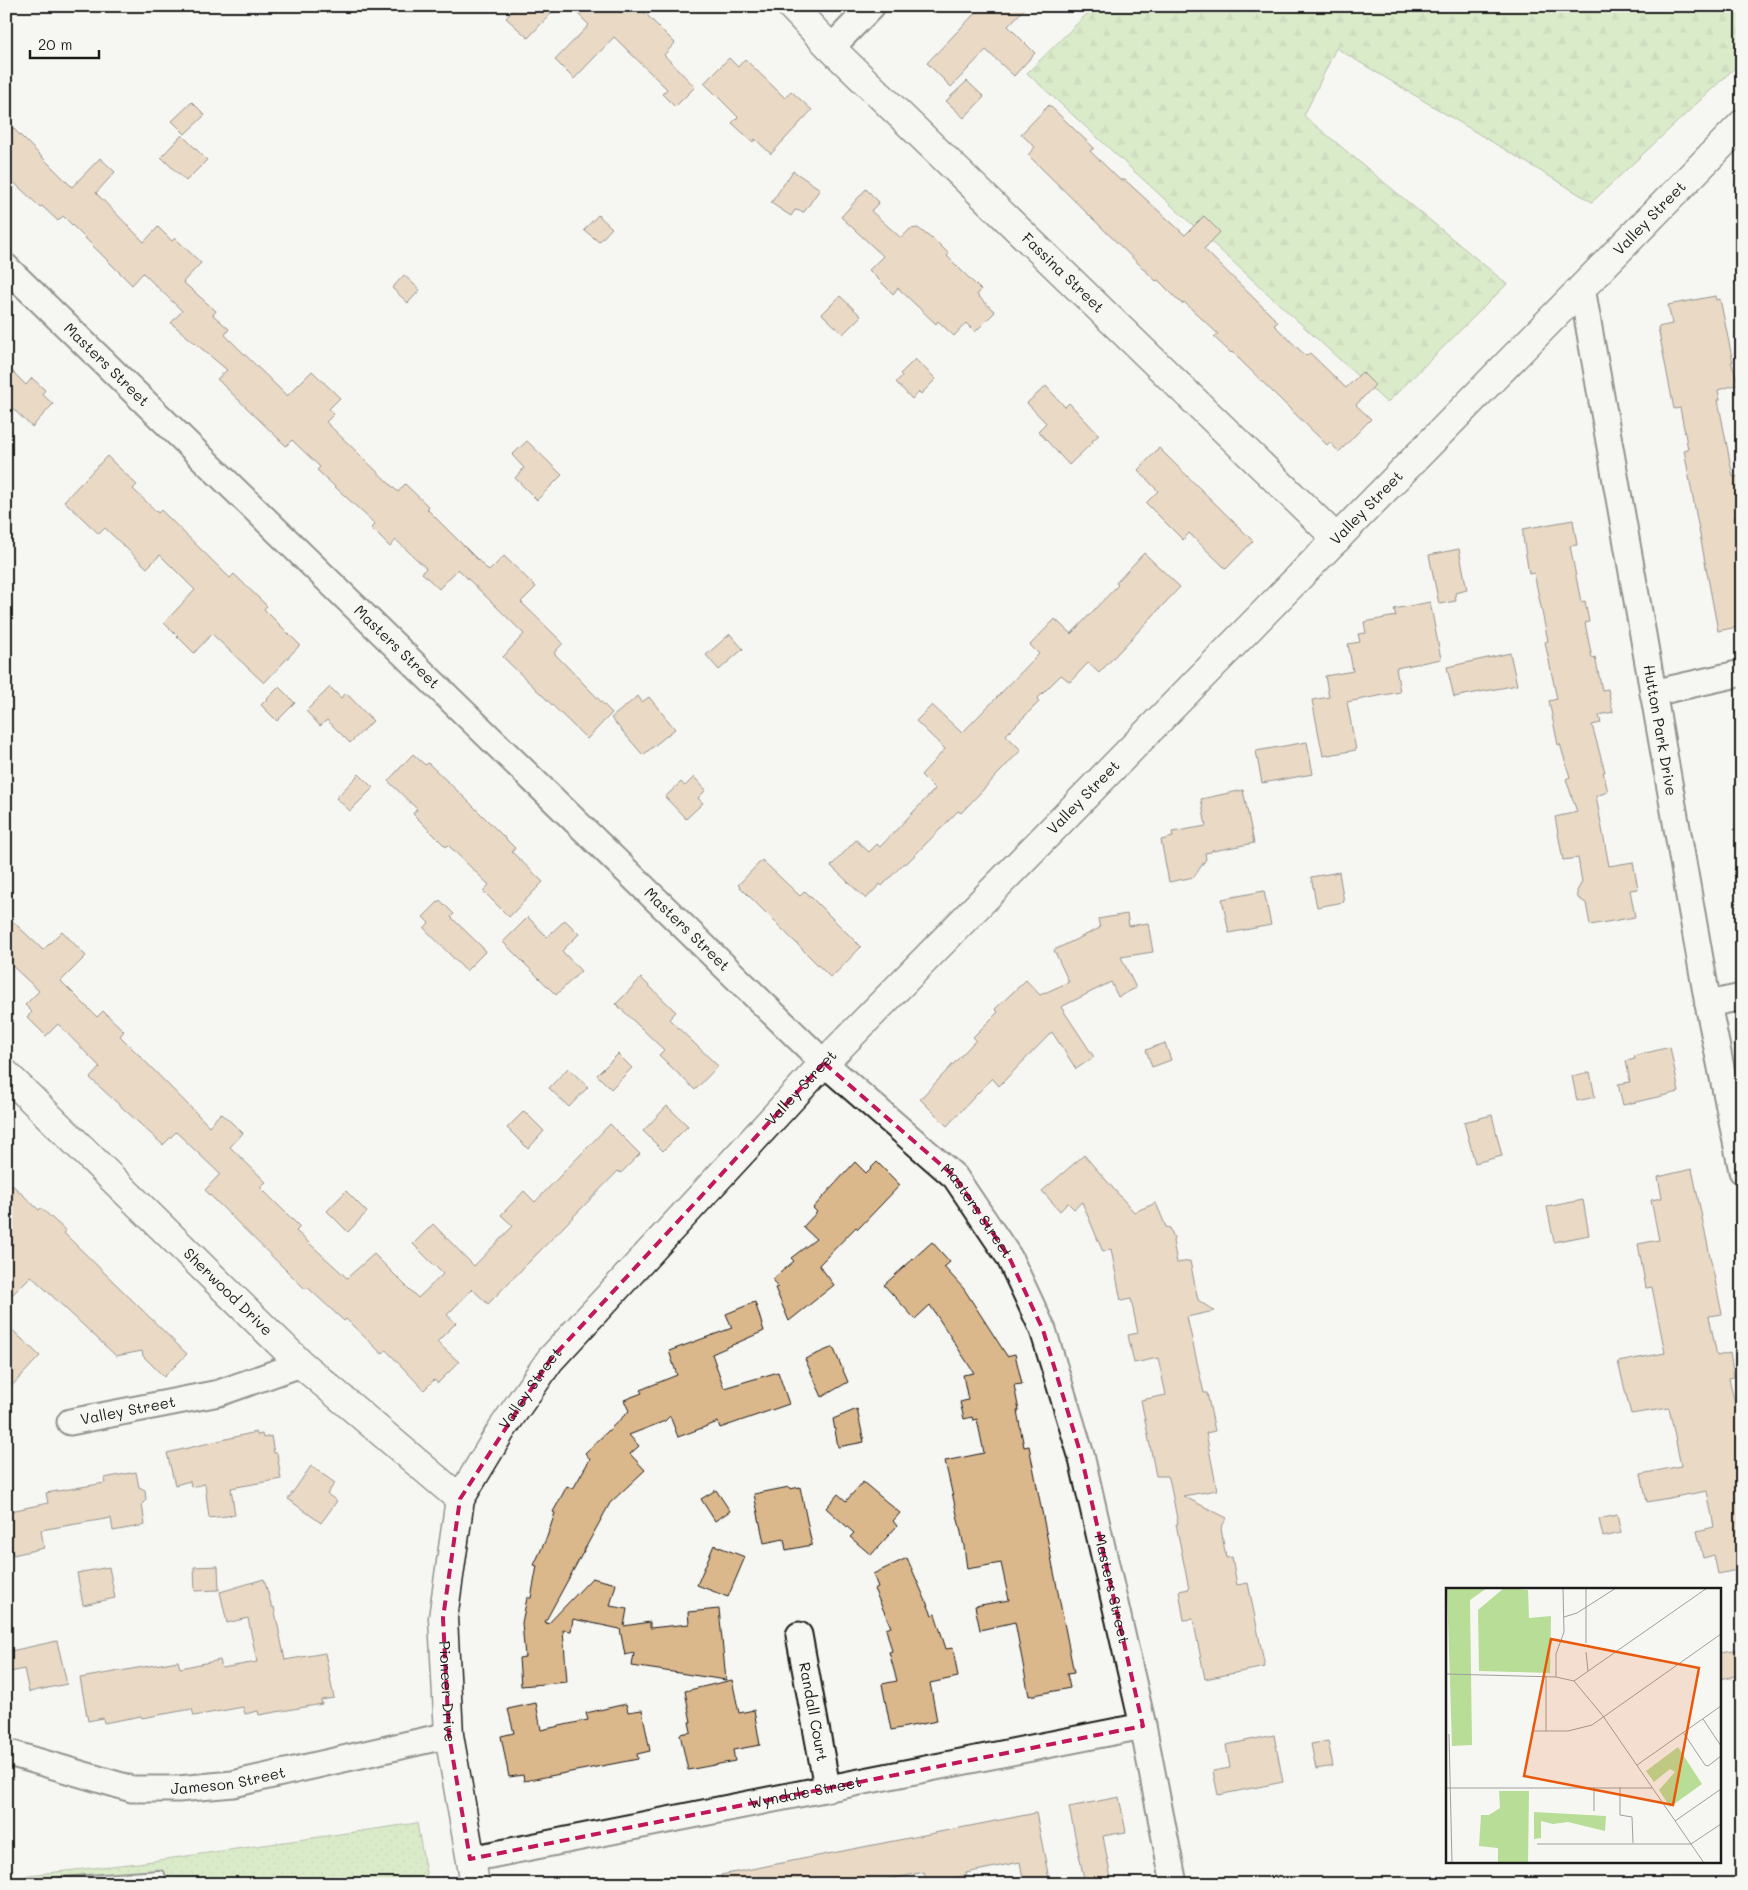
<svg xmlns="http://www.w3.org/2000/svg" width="1748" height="1890" font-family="Mali,sans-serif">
<defs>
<pattern id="forest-firs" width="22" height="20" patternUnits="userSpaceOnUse" patternTransform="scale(1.25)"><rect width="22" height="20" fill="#b8dd97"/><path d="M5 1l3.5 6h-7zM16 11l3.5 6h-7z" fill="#9ebd82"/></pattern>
<pattern id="park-dots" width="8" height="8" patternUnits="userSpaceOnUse" patternTransform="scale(1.25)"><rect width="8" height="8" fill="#b8dd97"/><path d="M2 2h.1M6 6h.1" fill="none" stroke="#9ebd82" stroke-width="1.8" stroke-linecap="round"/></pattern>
</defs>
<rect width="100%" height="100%" fill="#f6f6f2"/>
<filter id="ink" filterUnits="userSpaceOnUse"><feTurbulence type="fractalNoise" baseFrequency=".02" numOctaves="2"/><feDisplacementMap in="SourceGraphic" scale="10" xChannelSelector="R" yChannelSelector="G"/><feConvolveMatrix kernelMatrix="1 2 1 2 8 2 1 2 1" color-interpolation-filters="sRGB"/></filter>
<g filter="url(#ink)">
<!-- forest -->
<path fill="url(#forest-firs)" stroke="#6a7c5a" d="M1095,6H1742V61L1592,202L1336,48L1304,116L1507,284L1387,403L1027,73Z"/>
<!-- park -->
<path fill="url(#park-dots)" stroke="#6a7c5a" d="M417,1823L428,1884H6V1881L29,1875L138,1863Z"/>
<!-- building -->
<path fill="#dbb78c" stroke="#1c1c1c" d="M517,6H558L528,38L506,18Z
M570,6H638L675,43L664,55L695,87L675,107L662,94L667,89L614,37L574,79L555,60L589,25Z
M982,6H1027L1008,26L1035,53L1014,76L986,50L951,87L927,63Z
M729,58L738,67L745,59L785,98L791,91L812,110L771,154L755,139L753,142L732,123L738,117L704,83Z
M967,81L984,97L964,118L946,101Z
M192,102L205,115L185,134L172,121Z
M1049,105L1094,148L1090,151L1120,180H1125L1185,235L1204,216L1220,232L1204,249L1278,322L1274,325L1306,356L1310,353L1346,388L1362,372L1375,385L1356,405L1371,419L1339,452L1330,442L1327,445L1232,352L1231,353L1214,337L1218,334L1184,302L1182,304L1158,280L1156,281L1028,155L1035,147L1021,134Z
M6,121L72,187L100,158L115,172L96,193L144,242L158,227L172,241L175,238L201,263L183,282L216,311L213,315L229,329L225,335L287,396L312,371L340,398L329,409L334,414L326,422L398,492L405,484L429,507L427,509L489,571L504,556L536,587L521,602L563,643L554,653L612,713L587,739L503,657L524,634L458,569L439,589L422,573L426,568L396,540L390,547L371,528L375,524L317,470L320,467L292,440L286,446L217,379L227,370L171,323L182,311L143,273L132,285L63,216L58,221L42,206L40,207L6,175Z
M182,135L207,160L186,181L161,157Z
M793,171L820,189L804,212L795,210L791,216L771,203Z
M866,189L879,202L871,211L901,238L910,229L918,228L932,239L933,238L949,254L947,256L981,290L977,295L995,312L975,332L966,323L954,336L938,321L936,324L898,288L893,294L869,270L883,256L841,217Z
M598,215L612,228L599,242L584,230Z
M404,275L420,290L408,303L392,288Z
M840,296L861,316L843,334L822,314Z
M1715,296L1716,300L1720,299L1733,362H1731L1739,384L1718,390L1720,400H1718L1733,477L1742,476V515L1734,517L1742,554V574L1738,575L1742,592V626L1718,631L1684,450L1688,449L1680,408L1674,409L1658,327L1672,324L1668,305Z
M915,359L936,379L921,394L919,392L912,399L896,382L902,376L900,374Z
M6,365L26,385L32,378L45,390L42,394L53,404L32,427L6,402Z
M1046,386L1065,407L1069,403L1099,435L1092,441L1093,442L1069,465L1038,431L1046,423L1027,403Z
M527,441L562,475L537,500L515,478L524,468L512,455Z
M1159,448L1253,541L1226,569L1189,533L1183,540L1146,503L1158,491L1138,470Z
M107,456L137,485L133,489L158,513L161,510L230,578L234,574L267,606L264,609L300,645L264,683L212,634L194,653L164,623L195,590L160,555L147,568L105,528L99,534L64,501Z
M1573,520L1577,545L1570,546L1581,602L1585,601L1589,622L1585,623L1592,658L1595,657L1602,690L1608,689L1613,712L1599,715L1601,723L1592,725L1605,772H1603L1608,792L1596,796L1609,866L1633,862L1638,889L1630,890L1635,917L1590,925L1586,903L1578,898L1577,891L1582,882L1578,858L1563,860L1555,817L1577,812L1566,779L1570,777L1560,744L1558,745L1549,701L1557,699L1545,642L1548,641L1534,573L1529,574L1523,537V529Z
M1459,549L1467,590L1455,593L1456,601L1439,604L1429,555Z
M1144,553L1180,587L1099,673L1088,663L1070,682L1061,675L1037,699L1039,702L1006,735L1021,750L961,813L958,811L906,864L904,863L882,886L880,884L866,899L831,866L856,840L869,852L877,844L880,847L935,789L921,775L945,749L916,721L932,705L962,733L1039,654L1030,645L1055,619L1071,634L1118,585L1116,583Z
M1430,602L1441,659L1396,668L1400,692L1347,702L1356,750L1323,756L1312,700L1329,697L1325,676L1353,671L1348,644L1360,642L1358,634L1366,633L1364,622L1396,616L1394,609Z
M730,634L743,649L719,670L706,655Z
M1510,653L1517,685L1454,697L1447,667Z
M279,687L295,703L277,721L261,705Z
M330,687L341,698L346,693L373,721L350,743L327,720L320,726L306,711Z
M638,696L642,702L649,697L675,729L643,755L611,718Z
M1307,742L1313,774L1262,783L1256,751Z
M413,754L425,765L428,763L465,798L515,848L512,852L543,882L509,917L483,891L489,885L448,845L446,847L413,814L417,809L388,781Z
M359,774L373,788L350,811L336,798Z
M694,777L706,790L698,798L703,803L686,819L665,797L681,782L685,786Z
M1243,790L1254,843L1213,851V849L1211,852L1205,853L1206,859L1194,877L1169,882L1161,840L1173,837L1172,832L1206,826L1201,799Z
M762,860L800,896L805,891L861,947L831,978L738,885Z
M1339,872L1344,902L1317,907L1311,877Z
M1264,891L1271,925L1229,933L1222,899Z
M440,900L454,914L451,917L486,951L466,971L424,928L429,923L423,917Z
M1127,914L1129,926L1148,923L1153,952L1121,957L1136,988L1118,997L1111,982L1061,1007L1094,1057L1076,1069L1052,1032L999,1086L992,1078L947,1126L920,1099L976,1040L973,1037L998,1012L995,1009L1026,980L1040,995L1069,982L1054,950L1100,928L1098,919Z
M6,915L43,950L62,931L86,956L61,981L97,1017L103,1011L124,1031L120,1036L209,1126L221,1113L243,1133L230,1147L266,1182L260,1187L300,1227L296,1231L347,1278L374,1254L418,1298L443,1274L413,1244L433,1224L474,1266L513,1226L501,1215L524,1191L535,1202L610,1124L640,1154L621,1173L618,1171L488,1304L472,1289L447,1315L456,1323L437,1342L459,1362L438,1383L434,1380L424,1390L386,1350L382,1354L346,1319L344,1321L307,1287L305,1289L205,1190L220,1174L176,1132L163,1145L90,1078L100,1067L58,1024L46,1036L27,1017L32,1012L25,1005L39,991L6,960Z
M528,917L547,937L565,920L579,934L562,951L581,971L556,995L503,942Z
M641,978L676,1012L669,1019L718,1066L695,1090L659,1055L664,1050L616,1004Z
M1165,1043L1171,1060L1152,1067L1146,1050Z
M1670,1047L1679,1092L1623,1105L1618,1084L1630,1082L1626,1061L1635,1059L1634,1056Z
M618,1054L632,1068L611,1089L597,1075Z
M568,1068L588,1087L569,1107L549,1088Z
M1590,1072L1595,1097L1577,1101L1572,1076Z
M667,1106L688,1126L663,1151L643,1131Z
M524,1111L544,1131L528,1149L507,1128Z
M1492,1115L1502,1156L1475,1163L1464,1122Z
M1084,1155L1134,1212L1156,1203L1166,1227L1170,1228L1174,1238L1173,1241L1177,1263L1190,1261L1198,1300L1214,1311L1187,1317L1204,1393H1207L1215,1431L1206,1433L1217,1490L1183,1496L1227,1518L1221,1528L1226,1558L1232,1557L1237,1585L1248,1583L1265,1667L1205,1679L1193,1619L1184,1620L1179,1591L1189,1589L1176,1524H1178L1170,1482L1168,1476H1156L1141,1400L1166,1395L1158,1358L1134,1363L1128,1335L1138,1333L1131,1299L1121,1301L1111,1249L1103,1252L1082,1202L1074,1209L1068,1203L1060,1211L1042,1191Z
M855,1162L866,1173L877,1162L900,1185L858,1229L856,1227L819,1265L834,1285L789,1321L775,1288L778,1287L773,1279L794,1261L791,1258L816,1239L803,1227L817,1212L813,1208Z
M1692,1169L1722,1314L1709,1316L1717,1356L1730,1353L1734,1377L1729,1378L1739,1421L1742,1420V1569L1718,1574L1714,1555L1703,1558L1697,1531L1714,1527L1707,1491L1647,1502L1641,1474L1681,1466L1669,1408L1631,1414L1618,1362L1665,1353L1652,1287L1646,1288L1638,1244L1659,1240L1651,1200L1662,1198L1658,1177Z
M6,1179L39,1210L41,1208L66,1231L64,1233L187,1354L164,1377L143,1356L142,1351L116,1356L31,1276L6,1301Z
M346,1191L367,1212L348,1232L327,1211Z
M1583,1200L1589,1235L1554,1242L1547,1207Z
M932,1242L950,1262L944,1267L964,1289L1007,1356L1015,1354L1022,1384L1014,1385L1019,1411H1017L1024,1447L1029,1446L1074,1673L1067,1674L1070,1688L1029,1696L1015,1622L980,1630L975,1606L1009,1600L1001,1563L967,1569L964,1546L945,1461L984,1453L977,1419L973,1420L972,1417L964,1419L960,1402L968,1400L963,1375L974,1373L930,1305L915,1319L884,1285Z
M755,1302L764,1331L712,1354L724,1388L778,1372L789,1404L720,1428L718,1422L678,1437L670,1416L665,1421L629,1435L639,1446L630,1454L645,1470L610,1503L545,1622L548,1624L592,1578L616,1584L610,1606L627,1609L624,1626L650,1622V1628L689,1624L688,1612L719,1609L726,1680L632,1666L634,1653L625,1655L620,1629L573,1619L571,1631L563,1630L567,1682L521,1686L519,1658L525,1657L522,1623L527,1598H531L537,1566L534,1565L547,1537L555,1513L553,1512L567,1486L573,1489L590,1459L585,1453L629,1411L624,1400L642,1393L640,1390L677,1375L669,1351L732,1328L726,1314Z
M6,1324L40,1356L6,1392Z
M833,1347L848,1382L822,1397L805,1359Z
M857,1409L864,1442L838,1447L833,1419Z
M256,1432L257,1435L262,1434L263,1438L271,1436L274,1453H277L281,1479L231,1488L235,1515L209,1518L205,1484L191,1487L190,1481L175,1485L167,1453Z
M311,1466L335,1483L327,1494L337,1501L321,1523L288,1499Z
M136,1472L139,1487L145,1490L146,1500L142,1504L145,1525L113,1531L111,1518L41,1530L44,1548L13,1555L6,1525V1512L48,1503L46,1493L105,1483L104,1478Z
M863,1482L900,1513L893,1521L897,1526L871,1555L850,1537L854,1533L826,1508L838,1494L846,1501Z
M789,1487L790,1489L800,1487L812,1545L786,1550L784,1539L764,1543L754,1494Z
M716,1490L730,1511L715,1521L701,1499Z
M1617,1515L1621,1533L1603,1537L1599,1519Z
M714,1545L745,1557L728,1597L697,1585Z
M907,1558L932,1615L935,1614L946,1649L953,1648L958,1677L930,1683L937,1721L891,1730L882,1684L897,1681L889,1652L892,1651L886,1629L891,1627L874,1589L878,1587L873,1574Z
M218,1566L219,1590L195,1591L194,1567Z
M109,1567L115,1598L83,1605L77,1573Z
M264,1579L272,1607H274L285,1660L325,1653L334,1698L321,1700L322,1704L259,1715L258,1711L245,1714L243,1707L194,1716L192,1709L142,1718L141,1716L104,1723L103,1718L88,1721L80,1678L178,1661L180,1668L220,1660L222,1668L257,1662L248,1618L227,1623L220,1592Z
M57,1641L67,1684L29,1692L24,1669L6,1673V1652Z
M1742,1649V1675L1719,1679V1652Z
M732,1680L739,1713L754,1710L760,1745L733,1750L735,1761L688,1770L680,1734L691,1732L689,1722H691L685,1691Z
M536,1703L541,1730L588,1720L586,1713L626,1704L628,1712L642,1710L650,1751L637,1754L638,1759L524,1781L523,1775L509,1777L501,1736L514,1733L508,1709Z
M1274,1735L1283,1782L1218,1795L1213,1771L1230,1768L1226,1745Z
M1328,1741L1333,1766L1316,1769L1311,1744Z
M1119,1797L1126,1832L1103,1836L1112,1884H1085L1069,1807Z
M1036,1813L1050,1884H1024L1020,1862L966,1873L967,1875L927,1883L924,1872L868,1884H722L721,1875Z"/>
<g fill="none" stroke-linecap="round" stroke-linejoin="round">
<!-- service casing -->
<g stroke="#1c1c1c" stroke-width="16">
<path id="service" d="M61,1884L159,1877"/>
</g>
<!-- minor casing -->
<g stroke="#1c1c1c" stroke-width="29">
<g id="minor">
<path d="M831,48L872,6"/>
<path id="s1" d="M6,267L824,1063L955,1177L1009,1257L1043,1330L1081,1455L1143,1726L1174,1884"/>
<path id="s2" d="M1582,288L1708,1004L1742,1171"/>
<path d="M1653,693L1742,673"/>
<path d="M1708,1004L1742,997"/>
<path id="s3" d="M70,1422L219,1393L301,1364"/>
<path id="s4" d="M799,1635L827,1787"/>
<path id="s5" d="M6,1752L132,1789H178L233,1784L449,1735"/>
<path id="s6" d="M470,1859L1143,1726"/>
</g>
</g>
<!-- tertiary casing -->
<g stroke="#1c1c1c" stroke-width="31">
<g id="tertiary">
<path id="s7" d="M791,6L831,48L1337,539"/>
<path id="s8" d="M6,1074L301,1364L460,1499L443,1618L449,1735L475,1884"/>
</g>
</g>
<!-- secondary casing -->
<g stroke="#1c1c1c" stroke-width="31">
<g id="secondary">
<path id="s9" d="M460,1499L502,1429L550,1360L824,1063L1742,124"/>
</g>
</g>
<!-- service -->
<use href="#service" stroke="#f6f6f2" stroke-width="12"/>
<!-- minor -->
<use href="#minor" stroke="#f6f6f2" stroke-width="25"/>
<!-- tertiary -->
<use href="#tertiary" stroke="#f6f6f2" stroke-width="28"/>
<!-- secondary -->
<use href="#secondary" stroke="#f6f6f2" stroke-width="28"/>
</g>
</g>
<!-- marked area -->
<path d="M0 0H1748V1890H0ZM824,1063L955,1177L1009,1257L1043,1330L1081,1455L1143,1726L470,1859L449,1735L443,1618L460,1499L550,1360Z" fill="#f6f6f2" fill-opacity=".55" fill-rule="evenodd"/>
<path fill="none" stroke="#c2185b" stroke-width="4" stroke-dasharray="10 6" stroke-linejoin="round" d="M824,1063L955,1177L1009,1257L1043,1330L1081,1455L1143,1726L470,1859L449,1735L443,1618L460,1499L550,1360Z"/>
<g text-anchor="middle" stroke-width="5" stroke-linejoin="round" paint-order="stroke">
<!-- street labels -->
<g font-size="15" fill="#1c1c1c" stroke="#f6f6f2">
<text dy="5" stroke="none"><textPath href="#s9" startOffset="1751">Valley Street</textPath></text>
<text dy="5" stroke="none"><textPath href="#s7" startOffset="381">Fassina Street</textPath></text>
<text dy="5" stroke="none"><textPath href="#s1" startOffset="140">Masters Street</textPath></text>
<text dy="5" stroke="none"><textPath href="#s9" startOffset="1346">Valley Street</textPath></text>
<text dy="5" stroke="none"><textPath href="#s1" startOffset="545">Masters Street</textPath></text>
<text dy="5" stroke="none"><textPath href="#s2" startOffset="449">Hutton Park Drive</textPath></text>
<text dy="5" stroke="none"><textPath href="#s9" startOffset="941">Valley Street</textPath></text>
<text dy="5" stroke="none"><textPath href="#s1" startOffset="950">Masters Street</textPath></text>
<text dy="5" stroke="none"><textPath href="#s9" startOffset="536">Valley Street</textPath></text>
<text dy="5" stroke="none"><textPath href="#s1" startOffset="1355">Masters Street</textPath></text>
<text dy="5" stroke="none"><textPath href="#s8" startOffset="311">Sherwood Drive</textPath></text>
<text dy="5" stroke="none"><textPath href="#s9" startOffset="131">Valley Street</textPath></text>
<text dy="5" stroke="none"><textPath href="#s3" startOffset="59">Valley Street</textPath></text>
<text dy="5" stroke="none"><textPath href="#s1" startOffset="1760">Masters Street</textPath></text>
<text dy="5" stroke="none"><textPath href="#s8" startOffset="816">Pioneer Drive</textPath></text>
<text dy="5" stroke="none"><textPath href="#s4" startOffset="78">Randall Court</textPath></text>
<text dy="5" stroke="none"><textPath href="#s5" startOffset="228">Jameson Street</textPath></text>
<text dy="5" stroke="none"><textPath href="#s6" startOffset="342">Wyndale Street</textPath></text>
</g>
</g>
<!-- overview -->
<g transform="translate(1446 1588)">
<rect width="275" height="275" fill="#f6f6f2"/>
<path d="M1,0H41L24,12L26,157L6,158ZM232,159L256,196L224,219L213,202L229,184L224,181L208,194L200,183ZM53,203H83L82,275H52V260L33,258L35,227H43L54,220ZM88,224L160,228L159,243L122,234L107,236L95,233V250L88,251Z" fill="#b8dd97"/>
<path d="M58,0L82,2L83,30L105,28L104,85L33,83L32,22Z" fill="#b8dd97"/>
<path d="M50,12L76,17L72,35L46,29ZM38,35H58V65H38ZM73,39V58L65,53L63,47Z" fill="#b8dd97"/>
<path fill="none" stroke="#9f9f9c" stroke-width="1" d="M118,29L131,25L170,0M140,55V0M140,64L142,83M0,86L110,89L128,93L261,0M100,88V143M110,89V66L118,44L117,0M128,93L157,128L258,275M257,131L275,158M87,143H122L146,137L275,46M237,144L259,177L262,178L275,168M3,146L6,275M191,177L275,118M148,199V223M174,199V227L186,229L187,255M0,200H206M229,233L275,201M91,256H245L275,236"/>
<path fill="#e8590c" fill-opacity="0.15" stroke="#e8590c" stroke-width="2.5" d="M105,51L253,80L227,217L78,188Z"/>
<rect width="275" height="275" fill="none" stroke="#1c1c1c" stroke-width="2.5"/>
</g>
<!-- margin -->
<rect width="1748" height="1890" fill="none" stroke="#f6f6f2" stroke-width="25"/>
<rect x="12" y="12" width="1723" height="1865" fill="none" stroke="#1c1c1c" stroke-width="2" filter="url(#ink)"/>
<!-- scale -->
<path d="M30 50v8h69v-8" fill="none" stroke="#1c1c1c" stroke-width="2.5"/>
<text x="38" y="50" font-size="15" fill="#1c1c1c" stroke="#f6f6f2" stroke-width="4" paint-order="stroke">20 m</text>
</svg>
